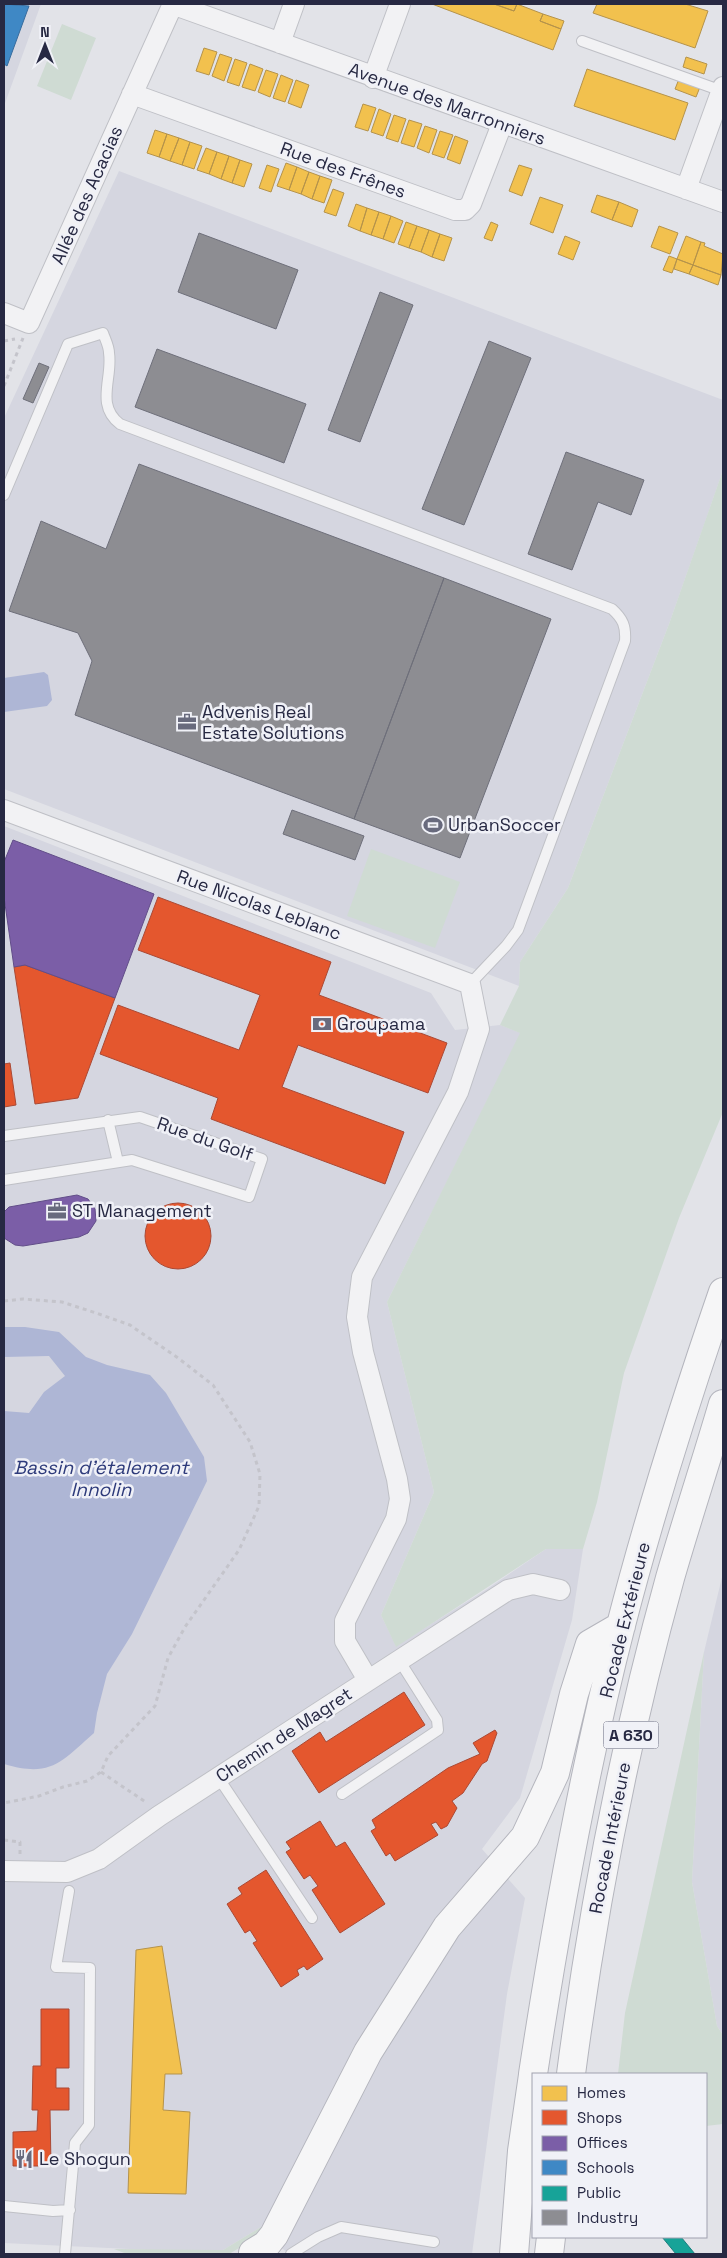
<svg xmlns="http://www.w3.org/2000/svg" width="727" height="2258" font-family="'Space Grotesk',sans-serif">
<rect width="100%" height="100%" fill="#e2e3e8"/>
<!-- built -->
<path fill="#d5d6e0" d="M4,4H41L4,106Z
M119,171L723,400V470L706,519L669,624L568,888L520,962L519,986L4,789V418Z
M4,826L431,993L455,1030L500,1025L521,1033L387,1302L434,1492L381,1615L396,1646L487,1589L546,1549H583L572,1620L520,1798L482,1849L525,1898L507,1994L472,2254H289L278,2245L266,2224L223,2250H150L4,2243Z
M723,1573V2035L717,2026L692,1882L704,1652Z"/>
<!-- green -->
<path fill="#cfdbd3" d="M62,24L96,38L71,100L37,86Z
M723,470V1112L679,1218L624,1373L597,1502L583,1549H546L396,1647L381,1615L434,1492L387,1302L520,1033L500,1025L519,986L520,962L568,888L669,624Z
M371,849L460,882L435,948L347,916Z
M704,1652L692,1882L717,2026L723,2035V2124L706,2126V2074H618L625,2013Z
M266,2224L254,2244L241,2247L229,2254H127L114,2249L223,2250Z"/>
<!-- water -->
<path fill="#aeb6d5" d="M44,672L48,675L52,700L47,706L4,712V678Z
M4,1327H25L59,1332L86,1357L107,1365L150,1375L166,1393L204,1457L207,1481L132,1634L107,1674L97,1713L94,1733C61,1762 51,1778 4,1764V1411L29,1413L44,1392L65,1376L49,1356L4,1357Z"/>
<!-- homes -->
<path fill="#f2c14e" stroke="#b5934b" d="M432,4H494L514,11L517,4L543,14L540,21L561,29L553,50Z
M494,4H517L514,11Z
M597,4H685L708,11L695,48L593,13Z
M543,14L564,21L561,29L540,21Z
M204,48L217,52L209,75L196,71Z
M220,54L232,58L224,81L212,76Z
M686,57L707,64L704,74L683,67Z
M235,59L247,63L239,86L227,82Z
M250,64L263,69L255,91L242,87Z
M587,69L688,103L675,140L574,106Z
M266,70L278,74L270,97L258,92Z
M281,75L293,80L285,102L273,98Z
M679,79L700,87L696,97L675,89Z
M296,80L309,85L301,108L288,103Z
M363,104L376,108L368,131L355,127Z
M379,109L391,114L383,136L371,132Z
M394,115L406,119L398,142L386,138Z
M409,120L422,124L414,147L401,143Z
M425,126L437,130L429,153L417,148Z
M155,130L167,134L159,157L147,153Z
M440,131L453,135L444,158L432,154Z
M167,134L179,138L170,161L159,157Z
M455,136L468,141L460,164L447,159Z
M179,138L190,142L182,165L170,161Z
M190,142L202,146L194,169L182,165Z
M206,148L217,152L209,174L197,170Z
M217,152L229,156L221,179L209,174Z
M229,156L240,160L232,183L221,179Z
M240,160L252,164L244,187L232,183Z
M286,163L297,167L289,190L277,186Z
M267,165L279,169L271,192L259,188Z
M519,165L532,169L522,196L509,191Z
M297,167L309,172L301,194L289,190Z
M309,172L320,176L312,199L301,194Z
M320,176L332,180L324,203L312,199Z
M333,189L344,193L336,216L324,212Z
M597,195L619,202L612,220L591,212Z
M540,197L563,205L553,233L530,224Z
M619,202L638,210L632,227L612,220Z
M356,204L367,208L360,231L348,226Z
M367,208L379,212L371,235L360,231Z
M379,212L391,216L383,239L371,235Z
M391,216L403,221L394,243L383,239Z
M406,222L417,226L409,248L398,244Z
M491,222L498,225L492,241L484,238Z
M417,226L429,230L421,252L409,248Z
M659,226L678,233L670,254L651,247Z
M429,230L440,234L432,257L421,252Z
M440,234L452,238L444,261L432,257Z
M565,236L580,242L573,260L558,254Z
M686,236L701,242L693,265L677,259Z
M701,242L705,243L704,246L723,254L721,275L693,265Z
M669,256L677,259L672,273L663,270Z
M677,259L693,265L689,274L674,269Z
M693,265L721,275L718,285L689,274Z
M162,1946L182,2074H165L163,2110L190,2112L186,2194L128,2193L136,1950Z"/>
<!-- shops -->
<path fill="#e4572e" stroke="#ab4934" d="M158,897L331,962L319,995L447,1043L428,1093L298,1045L282,1087L404,1132L385,1184L211,1119L218,1098L100,1054L118,1005L239,1050L260,995L138,950Z
M25,965L115,998L78,1098L35,1104L14,967Z
M10,1063L16,1105L4,1107V1064Z
M145 1236a33 33 0 1 1 66 0a33 33 0 1 1-66 0Z
M404,1692L425,1725L319,1793L292,1751L320,1732L326,1742Z
M495,1730L497,1733L487,1761L482,1764L463,1793L452,1801L457,1808L447,1826L441,1829L436,1822L431,1824L438,1835L395,1861L390,1853L386,1856L371,1831L376,1828L372,1820L448,1768L480,1754L473,1743Z
M320,1821L336,1847L345,1842L385,1904L340,1933L312,1890L318,1886L310,1875L304,1879L286,1852L291,1849L286,1842Z
M266,1870L323,1959L307,1970L304,1966L297,1970L299,1975L281,1987L253,1943L257,1941L250,1930L245,1933L227,1904L242,1894L238,1888Z
M41,2009H69V2068H56V2088H69V2110H50L51,2166H13V2132L37,2131L38,2110H32L33,2066H41Z"/>
<!-- offices -->
<path fill="#7b5ea7" stroke="#624e89" d="M13,840L154,894L115,998L25,965L14,967L4,897V862Z
M77,1195L88,1199L95,1209L96,1221L88,1233L79,1237L23,1246L15,1245L4,1238V1212L9,1207Z"/>
<!-- schools -->
<path fill="#3f88c5" stroke="#386c9e" d="M4,4L29,6L7,66L4,64Z"/>
<!-- public -->
<path fill="#17a398" stroke="#1c7e7e" d="M662,2237H681L695,2254H676Z"/>
<!-- industry -->
<path fill="#8d8d92" stroke="#6e6f7a" d="M199,233L298,270L276,329L178,292Z
M380,292L413,305L360,442L328,430Z
M489,341L531,358L464,525L422,509Z
M157,349L306,404L284,463L135,407Z
M39,363L49,367L33,403L23,399Z
M566,452L644,480L631,515L598,502L572,570L528,554Z
M139,464L444,578L354,819L75,715L92,661L78,633L9,611L41,521L106,549Z
M444,578L551,619L460,858L354,819Z
M292,810L364,836L355,860L283,834Z"/>
<g fill="none" stroke-linecap="round" stroke-linejoin="round">
<!-- service casing -->
<g stroke="#bfc0c6" stroke-width="12">
<path id="service" d="M582,41L722,91
M4,495L68,344L103,333C105,339 109,346 109,353C113,378 95,405 120,424L612,609C623,619 626,626 625,641L518,930L506,946L470,984
M108,1120L118,1162
M4,1136L140,1117L262,1159L249,1197L132,1160L4,1180
M218,1777L312,1918
M342,1794L438,1730L437,1720L399,1660
M4,2206L53,2211L70,2210
M65,2254L75,2143L89,2125L90,1968L56,1967L69,1891
M291,2254L318,2237L341,2227L434,2242"/>
</g>
<!-- minor casing -->
<g stroke="#bfc0c6" stroke-width="22">
<path id="minor" d="M172,4L723,202
M280,43L294,4
M373,78L400,4
M132,94L455,210H465L471,204L502,124
M686,189L723,87
M4,313L29,323L173,4
M4,810L470,984L479,1029L458,1092L362,1277L357,1317L363,1352L397,1479L400,1499L396,1519L345,1621V1641L368,1680
M4,1871L67,1872L99,1859L159,1816L508,1590L533,1584L560,1590"/>
</g>
<!-- motorway casing -->
<g stroke="#b4b5bd" stroke-width="30">
<path id="motorway" d="M533,2074C556,1924 583,1772 621,1625C650,1513 685,1402 723,1292
M571,2074C593,1907 625,1740 670,1578C687,1519 706,1462 723,1404
M253,2253L266,2245L274,2235L368,2052L447,1927L525,1837L555,1773L574,1694L590,1644L621,1626
M514,2254L522,2151L533,2075
M549,2254L551,2237"/>
</g>
<!-- path -->
<path stroke="#c4c4cb" stroke-width="3" stroke-dasharray="4 4" stroke-linecap="butt" d="M4,341L15,339
M4,386L23,338
M4,1301L23,1299L62,1302L96,1313L130,1325L178,1358L213,1385L250,1442L260,1474L259,1506L239,1550L185,1627L168,1658L155,1706L108,1756L101,1772L87,1781L63,1787L39,1796L4,1803
M101,1772L147,1803
M4,1840L20,1842V1854"/>
<!-- service -->
<use href="#service" stroke="#f2f2f4" stroke-width="10"/>
<!-- minor -->
<use href="#minor" stroke="#f2f2f4" stroke-width="20"/>
<!-- motorway -->
<use href="#motorway" stroke="#f6f6f7" stroke-width="28"/>
</g>
<!-- icons -->
<defs>
<g id="office-bare" transform="scale(1.5)"><path d="M-6-3h4V-5.5h4V-3h4V5H-6ZM-1-4.5V-3h2v-1.5ZM-6 0V1H6V0Z" fill="#686a7d" stroke="#f0f1f7" stroke-width="2.5" paint-order="stroke"/></g>
<g id="stadium-bare" transform="scale(1.5)"><path d="M0-5a6.5 5 0 1 0 0 10a6.5 5 0 1 0 0-10ZM-3.5-1.8h7v3.6h-7Z" fill="#686a7d" stroke="#f0f1f7" stroke-width="2.5" paint-order="stroke"/></g>
<g id="bank-bare" transform="scale(1.5)"><path d="M-6-4H6V4H-6ZM0-2.3a2.3 2.3 0 1 0 0 4.6a2.3 2.3 0 1 0 0-4.6Z" fill="#686a7d" stroke="#f0f1f7" stroke-width="2.5" paint-order="stroke"/></g>
<g id="restaurant-bare" transform="scale(1.5)"><path d="M-5-6h1v4h1v-4h1v4h1v-4h1v5L-1.5 .5V6h-2V.5L-5-1ZM5-6V6H3V1.5H1.5Q1.5-4 5-6Z" fill="#686a7d" stroke="#f0f1f7" stroke-width="2.5" paint-order="stroke"/></g>
</defs>
<g fill-rule="evenodd">
<use href="#office-bare" x="187" y="722"/>
<use href="#stadium-bare" x="433" y="825"/>
<use href="#bank-bare" x="322" y="1024"/>
<use href="#office-bare" x="57" y="1211"/>
<use href="#restaurant-bare" x="24" y="2159"/>
</g>
<g text-anchor="middle" stroke-width="5" stroke-linejoin="round" paint-order="stroke">
<!-- shield labels -->
<rect fill="#f0f1f7" stroke="#636579" stroke-width="1" x="603.5" y="1721.5" width="55" height="27" rx="4"/>
<g font-size="16" font-weight="bold" fill="#272943">
<text x="631" y="1741">A 630</text>
</g>
<!-- street labels -->
<g font-size="18" fill="#272943" stroke="#f0f1f7">
<text transform="translate(447 104) rotate(20)" y="6">Avenue des Marronniers</text>
<text transform="translate(343 170) rotate(20)" y="6">Rue des Frênes</text>
<text transform="translate(87 195) rotate(-66)" y="6">Allée des Acacias</text>
<text transform="translate(259 905) rotate(20)" y="6">Rue Nicolas Leblanc</text>
<text transform="translate(205 1139) rotate(19)" y="6">Rue du Golf</text>
<text transform="translate(625 1620) rotate(-76)" y="6">Rocade Extérieure</text>
<text transform="translate(284 1735) rotate(-33)" y="6">Chemin de Magret</text>
<text transform="translate(610 1838) rotate(-79)" y="6">Rocade Intérieure</text>
</g>
<!-- poi labels -->
<g font-size="18" fill="#272943" stroke="#f0f1f7" text-anchor="start">
<text x="202" y="718">Advenis Real<tspan x="202" dy="21">Estate Solutions</tspan></text>
<text x="448" y="831">UrbanSoccer</text>
<text x="337" y="1030">Groupama</text>
<text x="72" y="1217">ST Management</text>
<text x="39" y="2165">Le Shogun</text>
</g>
<!-- water labels -->
<g font-size="19" font-style="italic" fill="#2d3a7a" stroke="#f0f1f7">
<text x="101" y="1474">Bassin d'étalement<tspan x="101" dy="22">Innolin</tspan></text>
</g>
</g>
<!-- border -->
<rect width="727" height="2258" fill="none" stroke="#272943" stroke-width="10"/>
<!-- legend -->
<rect x="532" y="2073" width="175" height="165" fill="#f0f1f7" stroke="#a0a1af"/>
<rect x="542" y="2086" width="25" height="15" fill="#f2c14e" stroke="#a0a1af"/>
<text x="577" y="2098" font-size="15" fill="#272943">Homes</text>
<rect x="542" y="2110" width="25" height="15" fill="#e4572e" stroke="#a0a1af"/>
<text x="577" y="2123" font-size="15" fill="#272943">Shops</text>
<rect x="542" y="2136" width="25" height="15" fill="#7b5ea7" stroke="#a0a1af"/>
<text x="577" y="2148" font-size="15" fill="#272943">Offices</text>
<rect x="542" y="2160" width="25" height="15" fill="#3f88c5" stroke="#a0a1af"/>
<text x="577" y="2173" font-size="15" fill="#272943">Schools</text>
<rect x="542" y="2186" width="25" height="15" fill="#17a398" stroke="#a0a1af"/>
<text x="577" y="2198" font-size="15" fill="#272943">Public</text>
<rect x="542" y="2210" width="25" height="15" fill="#8d8d92" stroke="#a0a1af"/>
<text x="577" y="2223" font-size="15" fill="#272943">Industry</text>
<!-- north arrow -->
<g transform="translate(45 45)" stroke="#f0f1f7" stroke-width="4" paint-order="stroke">
<path d="M0-4L9 19L0 12L-9 19Z" fill="#272943"/>
<text y="-8" font-size="14" font-weight="bold" text-anchor="middle" fill="#272943">N</text>
</g>
</svg>
